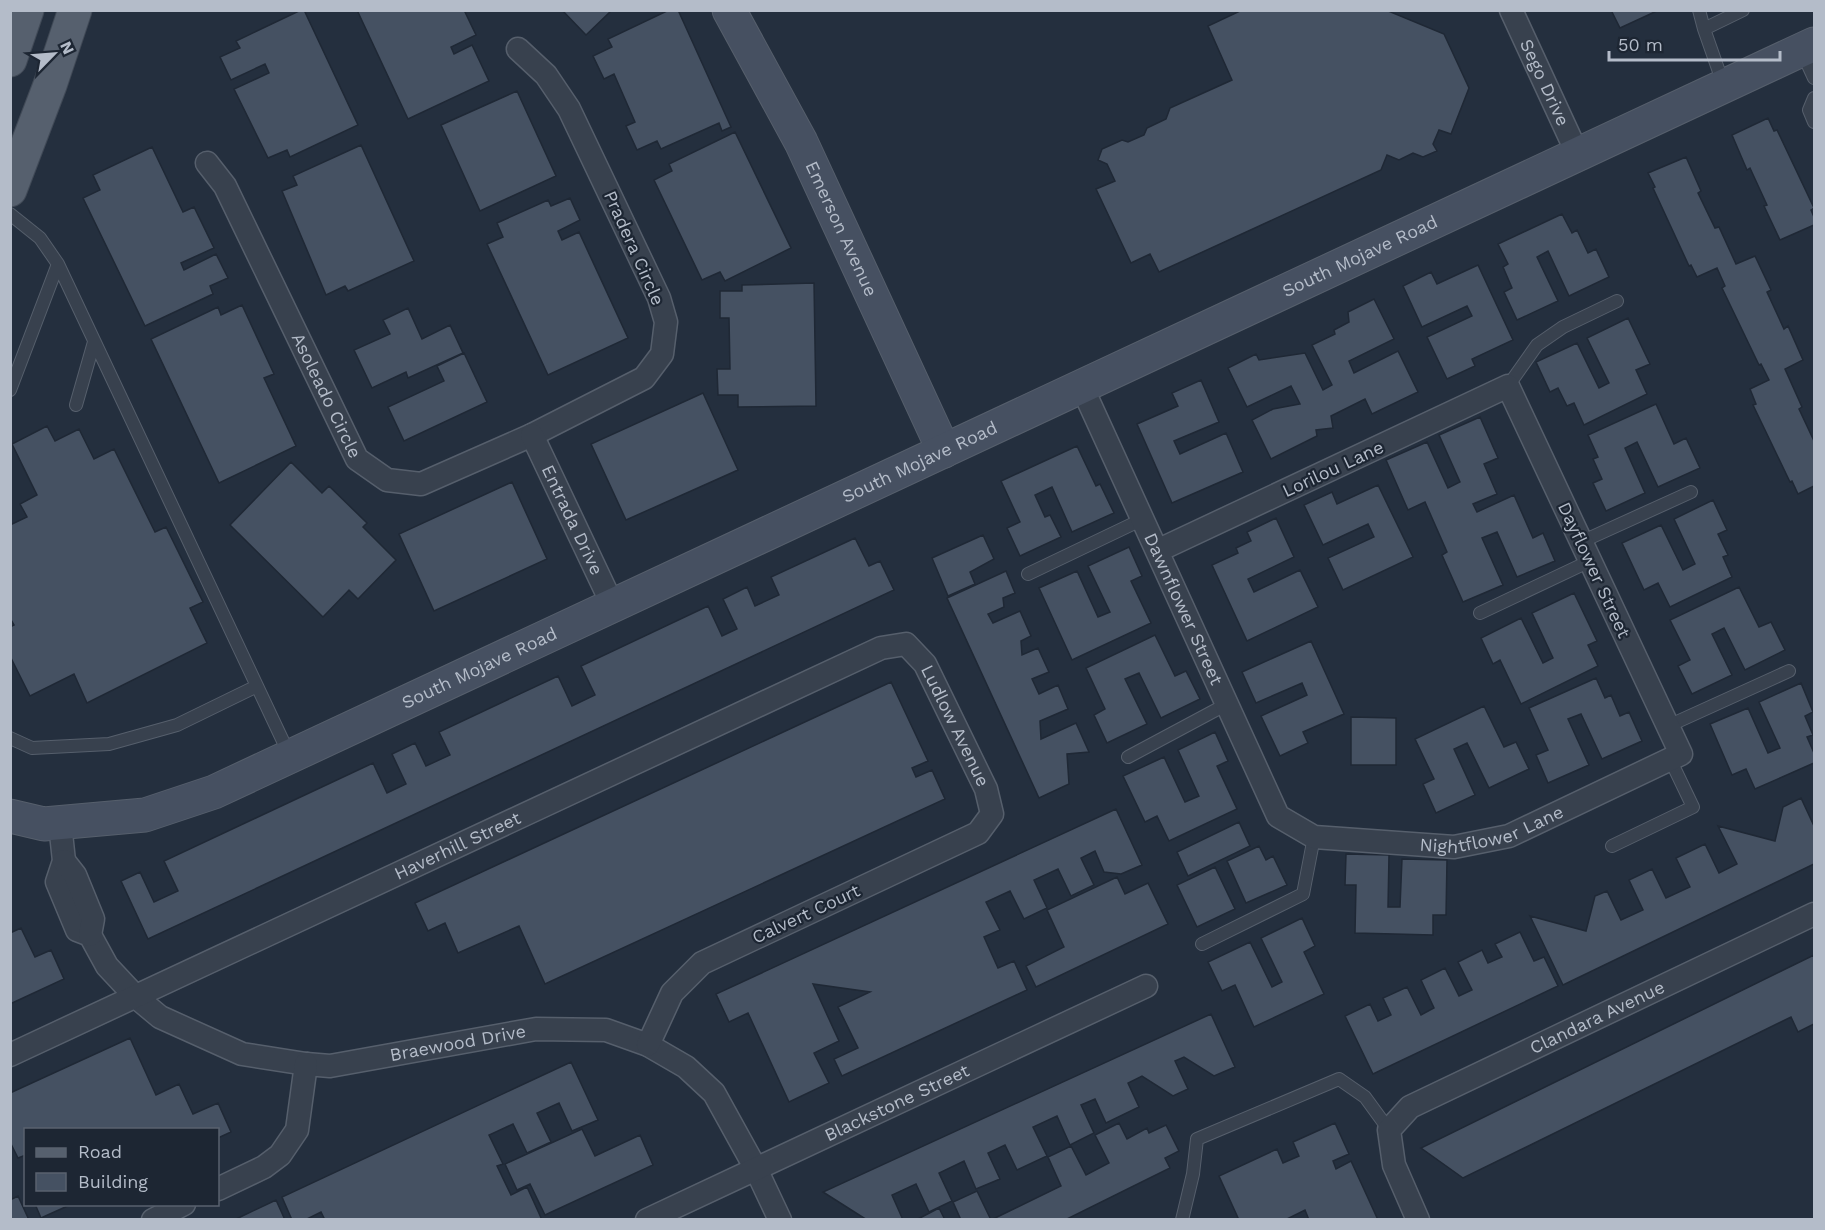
<svg xmlns="http://www.w3.org/2000/svg" width="1825" height="1230" font-family="'Work Sans',sans-serif">
<rect width="100%" height="100%" fill="#242f3e"/>
<!-- building -->
<path fill="#455162" stroke="#1f2835" stroke-width="1.5" d="M301,10H304L358,125L290,157L287,150L268,158L234,89L269,73L265,64L231,80L220,57L240,48L236,41Z
M357,10H464L476,35L451,47L454,54L472,45L489,81L408,119Z
M562,10H612L586,35Z
M669,10H678L731,127L722,131L719,123L661,149L657,141L637,150L626,126L635,122L614,74L604,79L593,56L612,47L608,39Z
M1242,10H1386L1444,34L1469,88L1451,134L1439,130L1433,144L1437,151L1423,157L1413,153L1399,160L1387,155L1381,170L1159,272L1150,254L1131,263L1096,189L1115,181L1107,164L1098,160L1102,149L1122,140L1128,142L1144,135L1147,128L1166,119L1170,108L1232,80L1208,26Z
M1611,10H1659L1620,28Z
M517,91L556,176L480,211L441,125Z
M1768,118L1774,131L1777,130L1814,208L1811,210L1814,217V225L1780,240L1764,206L1767,205L1750,168L1747,170L1732,135Z
M735,132L791,248L725,281L720,272L702,280L654,180L672,171L669,164Z
M361,145L414,261L348,291L345,286L326,295L282,191L297,185L293,176Z
M152,147L183,212L194,207L214,248L181,263L184,270L216,254L228,278L210,286L213,294L145,326L83,198L100,190L93,175Z
M1686,157L1701,191L1698,193L1715,228L1719,227L1736,264L1755,256L1771,290L1767,292L1784,329L1788,326L1803,360L1785,369L1802,407L1799,409L1814,441V486L1798,494L1792,481L1790,482L1753,405L1756,404L1750,389L1769,380L1761,364L1759,365L1722,288L1725,286L1717,268L1697,277L1691,265L1689,266L1653,188L1655,187L1648,173Z
M570,198L580,220L558,231L562,240L579,232L628,338L548,375L487,244L503,237L497,223L548,200L551,206Z
M1562,214L1572,233L1577,230L1588,253L1596,249L1609,277L1569,296L1548,251L1537,257L1558,301L1517,320L1504,292L1512,288L1503,267L1508,264L1498,244Z
M1478,265L1513,340L1472,359L1475,366L1447,379L1427,337L1472,316L1467,306L1422,327L1403,286L1431,272L1437,284Z
M814,283L816,406L738,407V395H718L717,369H730L729,318H720V291H742V285Z
M1374,299L1394,339L1349,361L1354,373L1398,351L1418,392L1372,414L1365,399L1331,416L1333,428L1316,430L1317,436L1271,459L1252,420L1273,409L1300,404L1291,386L1247,407L1228,368L1256,354L1259,360L1305,353L1323,390L1332,385L1312,345L1335,334L1334,330L1349,322L1348,312Z
M242,305L274,374L264,378L296,446L219,483L151,339L218,307L221,315Z
M408,308L422,339L450,325L463,353L408,378L406,372L372,388L354,350L390,334L383,320Z
M1628,318L1650,364L1636,370L1647,394L1584,425L1574,403L1567,406L1558,388L1550,392L1536,362L1577,343L1599,388L1609,383L1587,338Z
M464,353L487,402L404,441L388,407L444,381L437,366Z
M1201,380L1219,422L1174,441L1180,454L1226,433L1243,472L1172,503L1137,424L1178,406L1172,393Z
M703,393L738,470L626,520L591,444Z
M1656,404L1674,444L1686,438L1700,468L1658,487L1637,442L1625,448L1645,493L1606,511L1593,483L1602,479L1593,459L1598,457L1588,435Z
M1480,417L1498,458L1484,464L1497,494L1473,504L1477,512L1514,495L1533,538L1543,533L1555,561L1517,577L1497,532L1482,538L1503,585L1463,602L1442,555L1447,552L1425,502L1408,510L1386,460L1427,442L1448,488L1460,482L1439,435Z
M47,426L55,441L79,429L94,459L114,449L155,532L166,527L203,602L190,608L207,643L87,703L74,674L30,696L10,656V627L14,625L10,618V525L27,517L20,504L37,495L12,444Z
M1077,446L1096,486L1100,484L1114,513L1072,532L1052,487L1035,495L1045,517L1050,515L1061,537L1020,556L1007,528L1020,522L1001,481Z
M291,462L322,493L329,486L367,523L363,527L396,560L358,599L349,590L323,617L230,525Z
M512,482L547,559L434,611L399,534Z
M1378,485L1413,557L1343,590L1328,558L1374,537L1368,524L1323,545L1304,505L1332,492L1337,504Z
M1713,500L1727,530L1718,534L1728,555L1723,557L1732,577L1670,607L1658,583L1644,590L1622,543L1661,525L1683,570L1695,564L1674,519Z
M1276,518L1294,557L1248,579L1254,592L1300,570L1318,607L1247,641L1212,565L1238,553L1236,548L1251,541L1247,532Z
M983,535L994,559L970,572L975,584L948,596L932,558Z
M855,538L869,566L880,561L894,590L148,939L121,881L140,872L154,902L178,891L164,861L373,763L387,793L406,784L392,754L415,743L426,766L450,755L439,732L558,676L572,706L595,695L581,666L708,606L722,636L737,629L723,599L747,587L755,606L779,595L771,577Z
M1129,547L1142,576L1131,581L1151,623L1072,660L1039,588L1077,571L1098,617L1110,612L1088,566Z
M1006,571L1015,593L1003,598L1004,607L988,614L993,623L1020,611L1031,636L1021,641L1022,655L1038,648L1049,672L1032,679L1039,694L1058,685L1068,709L1040,721L1041,739L1076,723L1089,752L1067,754L1069,784L1039,798L947,598Z
M1739,587L1759,627L1771,622L1785,650L1745,670L1724,628L1712,634L1732,675L1692,694L1678,666L1690,660L1670,620Z
M1574,593L1597,641L1588,645L1598,666L1521,704L1500,660L1493,664L1481,638L1521,618L1543,663L1553,658L1532,613Z
M1155,635L1175,676L1186,671L1200,699L1161,718L1139,673L1125,679L1147,724L1107,743L1094,715L1105,709L1086,668Z
M1311,641L1344,714L1303,732L1308,743L1280,756L1261,716L1307,695L1302,683L1256,703L1242,672Z
M1596,678L1605,698L1611,695L1620,716L1629,712L1642,741L1602,759L1581,714L1568,719L1589,765L1548,783L1536,755L1548,750L1529,708Z
M891,682L928,761L912,768L916,777L932,770L945,799L545,984L519,926L458,953L445,923L428,931L415,903Z
M1801,683L1813,712L1805,716L1813,735L1807,737L1814,753V763L1755,789L1746,769L1732,775L1710,724L1748,708L1768,753L1780,748L1759,702Z
M1484,706L1504,747L1516,742L1529,769L1489,788L1467,743L1454,749L1475,795L1436,813L1423,784L1434,779L1415,739Z
M1351,717L1396,718V765H1351Z
M1215,732L1228,761L1217,766L1237,809L1169,841L1157,816L1145,822L1123,776L1164,757L1185,802L1199,796L1178,750Z
M1801,798L1814,826V864L1563,985L1530,916L1586,931L1595,896L1607,891L1621,920L1643,910L1629,880L1652,869L1666,898L1690,887L1676,858L1705,844L1719,873L1737,864L1718,826L1775,841L1783,807Z
M1116,809L1142,865L1121,874L1104,872L1095,851L1081,858L1094,885L1071,896L1058,869L1034,880L1047,908L1024,919L1010,891L986,902L1000,930L984,937L998,968L1014,961L1027,990L842,1076L834,1059L858,1048L838,1007L870,992L813,984L839,1041L814,1053L829,1083L789,1102L748,1013L729,1022L716,994Z
M1239,822L1250,846L1188,876L1177,852Z
M1259,846L1266,860L1273,856L1287,885L1246,903L1227,861Z
M1346,854L1389,855L1388,907H1400L1402,859L1447,860L1446,915H1433V935L1355,933L1356,885H1345Z
M1215,867L1235,909L1197,927L1177,885Z
M1117,877L1125,894L1148,883L1168,924L1036,987L1026,966L1064,947L1047,910Z
M1302,918L1315,946L1304,952L1324,994L1254,1027L1235,985L1222,991L1208,962L1250,942L1272,987L1282,982L1261,938Z
M21,928L35,957L51,950L64,979L10,1004V933Z
M1520,932L1534,961L1544,957L1558,986L1373,1074L1345,1016L1370,1004L1378,1021L1391,1015L1383,998L1407,987L1421,1015L1434,1008L1421,980L1445,968L1459,996L1472,990L1458,962L1482,950L1488,963L1502,957L1495,944Z
M1814,955V1024L1798,1032L1791,1017L1463,1178L1421,1148Z
M1211,1014L1235,1067L1214,1076L1184,1057L1175,1061L1188,1089L1173,1096L1142,1076L1128,1083L1139,1107L1106,1123L1095,1099L1081,1105L1094,1133L1070,1145L1057,1116L1033,1127L1047,1156L1017,1170L1005,1145L988,1153L1000,1179L976,1189L964,1161L939,1173L952,1201L929,1212L916,1184L892,1195L903,1220H867L823,1192Z
M130,1038L156,1095L179,1084L193,1114L218,1103L231,1132L218,1138V1130H26V1155L18,1158L10,1142V1093Z
M571,1062L598,1120L572,1131L559,1103L537,1113L551,1142L527,1153L513,1124L489,1135L503,1164L497,1166L511,1195L527,1187L542,1220H325L321,1212L305,1220H292L282,1197Z
M1119,1123L1127,1139L1147,1128L1149,1133L1166,1125L1179,1151L1165,1158L1170,1168L1065,1220H991L1061,1186L1048,1157L1071,1146L1086,1175L1109,1163L1095,1135Z
M1335,1123L1349,1154L1333,1161L1336,1169L1351,1161L1378,1220H1309L1305,1210L1285,1220H1239L1219,1176L1277,1149L1283,1163L1299,1156L1293,1142Z
M582,1129L595,1156L640,1135L653,1165L545,1215L530,1184L517,1190L505,1164Z
M977,1191L991,1220H961L953,1202Z
M18,1196L29,1220H10V1200Z
M276,1200L285,1220H234Z
M35,1204H72L41,1218Z
M939,1208L945,1220H916Z"/>
<g fill="none" stroke-linecap="round" stroke-linejoin="round">
<!-- lane casing -->
<g stroke="#565f6c" stroke-width="14">
<path id="lane" d="M1699,10L1704,29L1724,86
M1704,29L1743,10
M1802,52L1814,78
M1814,98L1809,110L1814,122
M10,214L40,238L58,264L290,756
M1508,386L1537,345L1563,327L1617,301
M10,390L58,264
M76,405L94,342
M1581,542L1691,492
M1028,574L1143,519
M1480,613L1590,561
M1668,726L1789,671
M10,738L32,748L109,744L177,725L257,686
M1128,757L1227,704
M1612,846L1693,807L1670,759
M1202,944L1303,894L1314,837
M1182,1220L1193,1174L1197,1139L1339,1079L1365,1097L1389,1130"/>
</g>
<!-- street casing -->
<g stroke="#565f6c" stroke-width="25">
<g id="street">
<path id="s1" d="M1511,10L1578,155"/>
<path id="s2" d="M207,163L225,186L357,459L387,480L421,484L532,435L644,378L662,354L666,322L659,298L569,109L546,75L518,49"/>
<path id="s3" d="M1082,387L1278,816L1314,837L1454,847L1509,836L1681,754L1508,386L1157,551"/>
<path id="s4" d="M532,435L613,606"/>
<path id="s5" d="M60,824L64,861L57,882L77,930L90,935L107,966L136,997L160,1017L242,1054L306,1064L330,1066L536,1029L606,1030L648,1045L686,1067L714,1093L756,1169L780,1220"/>
<path d="M64,861L75,875L93,919L90,935"/>
<path id="s6" d="M10,1055L881,648L906,644L925,664L986,789L992,814L978,833L702,963L672,993L648,1045"/>
<path d="M218,1189L264,1167L280,1155L297,1130L306,1064"/>
<path d="M153,1220L184,1204"/>
<path id="s7" d="M647,1220L1146,986"/>
<path id="s8" d="M1418,1220L1394,1165L1389,1130L1410,1107L1814,914"/>
</g>
</g>
<!-- secondary casing -->
<g stroke="#565f6c" stroke-width="35">
<g id="secondary">
<path id="s9" d="M729,10L801,142L944,451"/>
<path id="s10" d="M10,816L44,824L145,815L214,792L1814,44"/>
</g>
</g>
<!-- primary casing -->
<g stroke="#414a57" stroke-width="35">
<path id="primary" d="M10,60L27,10
M10,190L50,85L75,10"/>
</g>
<!-- lane -->
<use href="#lane" stroke="#38414e" stroke-width="12"/>
<!-- street -->
<use href="#street" stroke="#38414e" stroke-width="22"/>
<!-- secondary -->
<use href="#secondary" stroke="#465061" stroke-width="33"/>
<!-- primary -->
<use href="#primary" stroke="#56606e" stroke-width="33"/>
</g>
<g text-anchor="middle" stroke-width="4.5" stroke-linejoin="round" paint-order="stroke">
<!-- street labels -->
<g font-size="18" fill="#b4bcc9" stroke="#1d2633">
<text dy="6" stroke="none"><textPath href="#s1" startOffset="80">Sego Drive</textPath></text>
<text dy="6" stroke="none"><textPath href="#s9" startOffset="246">Emerson Avenue</textPath></text>
<text transform="translate(634 248) rotate(66)" y="6">Pradera Circle</text>
<text dy="6" stroke="none"><textPath href="#s10" startOffset="1474">South Mojave Road</textPath></text>
<text dy="6" stroke="none"><textPath href="#s2" startOffset="262">Asoleado Circle</textPath></text>
<text dy="6" stroke="none"><textPath href="#s10" startOffset="988">South Mojave Road</textPath></text>
<text transform="translate(1333 469) rotate(-25)" y="6">Lorilou Lane</text>
<text dy="6" stroke="none"><textPath href="#s4" startOffset="94">Entrada Drive</textPath></text>
<text transform="translate(1594 570) rotate(65)" y="6">Dayflower Street</text>
<text dy="6" stroke="none"><textPath href="#s3" startOffset="244">Dawnflower Street</textPath></text>
<text dy="6" stroke="none"><textPath href="#s10" startOffset="502">South Mojave Road</textPath></text>
<text dy="6" stroke="none"><textPath href="#s6" startOffset="1083">Ludlow Avenue</textPath></text>
<text dy="6" stroke="none"><textPath href="#s3" startOffset="694">Nightflower Lane</textPath></text>
<text dy="6" stroke="none"><textPath href="#s6" startOffset="494">Haverhill Street</textPath></text>
<text transform="translate(806 914) rotate(-25)" y="6">Calvert Court</text>
<text dy="6" stroke="none"><textPath href="#s8" startOffset="334">Clandara Avenue</textPath></text>
<text dy="6" stroke="none"><textPath href="#s5" startOffset="543">Braewood Drive</textPath></text>
<text dy="6" stroke="none"><textPath href="#s7" startOffset="276">Blackstone Street</textPath></text>
</g>
</g>
<!-- border -->
<rect width="1825" height="1230" fill="none" stroke="#b4bcc9" stroke-width="24"/>
<!-- legend -->
<rect x="24" y="1128" width="195" height="78" fill="#1d2633" stroke="#59626f" stroke-width="1.5"/>
<rect x="36" y="1148" width="30" height="9" fill="#56606e" stroke="#59626f" stroke-width="1.5"/>
<text x="78" y="1158" font-size="18" fill="#b4bcc9">Road</text>
<rect x="36" y="1173" width="30" height="18" fill="#455162" stroke="#59626f" stroke-width="1.5"/>
<text x="78" y="1188" font-size="18" fill="#b4bcc9">Building</text>
<!-- north arrow -->
<g transform="translate(54 54) rotate(65)" stroke="#1d2633" stroke-width="4.5" paint-order="stroke">
<path d="M0-4.5L10 22L0 15L-10 22Z" fill="#b4bcc9"/>
<text y="-9" font-size="16" font-weight="bold" text-anchor="middle" fill="#b4bcc9">N</text>
</g>
<!-- scale -->
<path d="M1609 51v9h171v-9" fill="none" stroke="#b4bcc9" stroke-width="3"/>
<text x="1618" y="51" font-size="18" fill="#b4bcc9" stroke="#1d2633" stroke-width="4.5" paint-order="stroke">50 m</text>
</svg>
